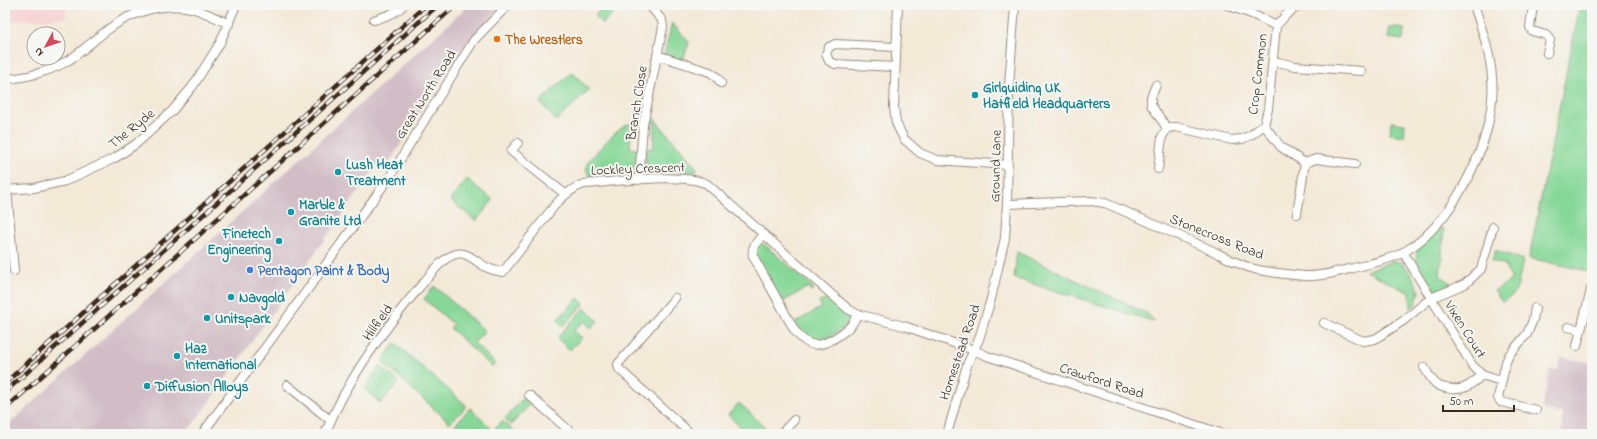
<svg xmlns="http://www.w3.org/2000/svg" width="1597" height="439" font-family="'Indie Flower',sans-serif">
<rect width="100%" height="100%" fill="#f6f6f2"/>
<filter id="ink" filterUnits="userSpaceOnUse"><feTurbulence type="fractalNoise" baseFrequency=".025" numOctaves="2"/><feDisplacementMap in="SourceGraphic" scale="8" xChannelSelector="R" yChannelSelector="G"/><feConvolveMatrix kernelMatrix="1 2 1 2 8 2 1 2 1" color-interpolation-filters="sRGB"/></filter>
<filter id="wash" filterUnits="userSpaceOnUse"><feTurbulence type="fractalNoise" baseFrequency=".012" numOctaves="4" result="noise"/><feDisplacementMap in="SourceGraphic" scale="16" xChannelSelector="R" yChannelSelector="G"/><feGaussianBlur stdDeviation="0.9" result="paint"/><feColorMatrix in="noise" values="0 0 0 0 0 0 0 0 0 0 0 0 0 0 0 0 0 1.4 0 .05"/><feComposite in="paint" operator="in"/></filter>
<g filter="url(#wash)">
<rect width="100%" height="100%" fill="#f3e9d7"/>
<!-- built -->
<path fill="#f7cfd2" d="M5,5H66V18L5,21Z"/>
<!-- industrial -->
<path fill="#d2bdc6" d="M469,5H503L455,57L390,161L377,166L186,434H5V428Z
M1561,357L1592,363V434H1561L1563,414L1542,409L1550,369L1558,370Z"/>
<!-- green -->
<path fill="#87d898" stroke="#61815b" d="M606,5H623L602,24L595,15Z
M1580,5H1592V272L1529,258Z
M672,23L689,42L683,60L664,55Z
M1390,27L1404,29L1403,40L1388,38Z
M572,72L589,90L556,121L540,102Z
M648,116H652L697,168L696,172H654L647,168L645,152L649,148H653L655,123L650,122Z
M1391,122L1405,124L1404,136L1390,134Z
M631,123L630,148L637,149C638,160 638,167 629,174C616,175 580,185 587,163C599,150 615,129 631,123Z
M467,179L493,200L476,221L450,200Z
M1439,228L1444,229L1440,276L1453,285L1435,291C1429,287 1426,281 1422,274C1408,249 1422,245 1439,228Z
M760,244H764L812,286L813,291L811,292L808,287L784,301L780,299L754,252L756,246Z
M1495,250L1523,260L1517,288L1513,295L1502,302L1494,291L1512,279L1506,269V265L1492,261Z
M1017,252L1148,314L1155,322L1014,278Z
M1393,261C1407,260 1413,279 1419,290L1416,304L1411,309L1410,293L1366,271Z
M434,286L485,331L474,343L495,363L492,367L450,328L453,324L424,299Z
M578,298L584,304L563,326L557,320Z
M825,300C834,302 851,314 851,323L822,342L808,341L796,327V322L822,307L819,302Z
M584,308L598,321L591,328L584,321L574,331L582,338L570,350L557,338Z
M395,343L467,406L450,423L382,362Z
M380,365L399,382L380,403L365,389Z
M523,398L530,404L511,425L505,419Z
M739,403L768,430L764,434H748L728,415Z
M470,408L491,428L486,434H462L454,426Z
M502,421L516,433L515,434H490Z"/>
</g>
<g filter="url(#ink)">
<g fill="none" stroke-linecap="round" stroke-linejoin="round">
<!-- minor casing -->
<g stroke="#978a7a" stroke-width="10">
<path id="minor" d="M898,5L894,107L896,123L904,139L920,153L937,160L1008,165
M1227,5L1254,15L1276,26
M1533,5L1530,27L1532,31L1546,35L1550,40L1547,53
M374,20C385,16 396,14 403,5
M657,55L710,72L717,77L721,83
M1274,61L1295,66L1361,71
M895,67L835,64L829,61L826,54L829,47L835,44L896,47
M5,79C27,78 51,71 69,60C84,50 96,38 110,28C132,12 159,4 186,7C201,9 215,18 229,24
M1156,85L1151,97V105L1167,128L1176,127L1232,140L1242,139L1251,135L1264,125L1268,109L1276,26L1286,15L1299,5
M1264,125L1281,147L1305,163L1316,159L1355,164
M518,143L511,151L565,194
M1158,169L1162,137L1167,128
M639,180L643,125L663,27L662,20L649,5
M5,190L34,188L65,181L115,158L136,144L172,111L193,86L220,43L236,5
M7,190L14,271
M1007,204L1091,201L1105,203C1138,217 1171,232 1204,247C1220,254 1235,263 1251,268C1268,273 1288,274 1305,276C1320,277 1338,272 1353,268C1366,265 1394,258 1404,252C1451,225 1488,151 1492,99C1495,67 1484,35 1474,5
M1297,214L1305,163
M763,234C758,241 751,246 753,256L795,331C809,349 820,348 838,336C848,329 853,326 857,314
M1403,252L1472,365L1482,375L1501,381
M675,298L618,364L619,369L691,434
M1535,308L1533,320L1527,334L1509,355L1506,362L1498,398L1501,402L1536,410
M1324,323L1363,341L1375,339L1403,321L1431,298L1465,284L1481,269L1493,227
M1568,327L1580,330
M1577,346L1592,286
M1424,367C1427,372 1430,378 1435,383C1438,386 1441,387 1446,388C1463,392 1470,386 1482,375
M287,385L330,420
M529,395L573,434
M202,434L389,178L474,40L508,5
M325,434C347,380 386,326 424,282C433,272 442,258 456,254C467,251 476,262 486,267C491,270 497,271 503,272L555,205C564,195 572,188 584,184C613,182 684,172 707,184L848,309L857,314L904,326L974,350L987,356L1223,434
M781,434L794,420
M947,434L967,365L979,339L991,299L1005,238L1007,204L1009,86L1015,5"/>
</g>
<!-- minor -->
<use href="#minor" stroke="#fff" stroke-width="8"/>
<!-- rail casing -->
<g stroke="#3b2a1e" stroke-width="4.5">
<path id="rail" d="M5,383L426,5
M5,392L438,5
M5,409L456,5"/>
</g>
<!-- rail -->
<use href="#rail" stroke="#f6f6f2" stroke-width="3" stroke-dasharray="9" stroke-linecap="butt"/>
</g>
</g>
<!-- markers -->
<circle fill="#e8710a" stroke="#f6f6f2" stroke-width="1.5" cx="497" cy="39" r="4"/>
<g fill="#0f9aa8" stroke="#f6f6f2" stroke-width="1.5">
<circle cx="975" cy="95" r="4"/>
<circle cx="338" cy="172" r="4"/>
<circle cx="291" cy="212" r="4"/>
<circle cx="279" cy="241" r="4"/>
<circle cx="231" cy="297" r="4"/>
<circle cx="207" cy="318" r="4"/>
<circle cx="177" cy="356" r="4"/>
<circle cx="147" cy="386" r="4"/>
</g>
<circle fill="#3f7fe0" stroke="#f6f6f2" stroke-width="1.5" cx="250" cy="270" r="4"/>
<g text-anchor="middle" stroke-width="4" stroke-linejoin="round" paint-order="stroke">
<!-- food labels -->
<g font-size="14" font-weight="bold" fill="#c56008" stroke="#f6f6f2" text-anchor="start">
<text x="505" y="44">The Wrestlers</text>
</g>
<!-- street labels -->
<g font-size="14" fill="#3b2a1e" stroke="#f6f6f2">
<text transform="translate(1257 74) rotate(-83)" y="5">Crop Common</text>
<text transform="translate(425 94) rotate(-58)" y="5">Great North Road</text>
<text transform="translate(636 103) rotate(-81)" y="5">Branch Close</text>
<text transform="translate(131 128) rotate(-39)" y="5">The Ryde</text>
<text transform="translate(995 166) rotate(-89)" y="5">Ground Lane</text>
<text transform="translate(638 168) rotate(-2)" y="5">Lockley Crescent</text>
<text transform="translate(1217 236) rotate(22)" y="5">Stonecross Road</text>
<text transform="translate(377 322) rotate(-54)" y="5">Hillfield</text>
<text transform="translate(1466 329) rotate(58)" y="5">Vixen Court</text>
<text transform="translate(959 352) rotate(-71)" y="5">Homestead Road</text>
<text transform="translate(1102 380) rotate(18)" y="5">Crawford Road</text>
</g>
<!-- culture labels -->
<g font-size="14" font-weight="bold" fill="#0d838f" stroke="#f6f6f2" text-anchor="start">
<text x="983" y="92">Girlguiding UK<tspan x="983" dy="16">Hatfield Headquarters</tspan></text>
<text x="346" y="169">Lush Heat<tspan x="346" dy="16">Treatment</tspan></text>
<text x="299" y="209">Marble &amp;<tspan x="299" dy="16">Granite Ltd</tspan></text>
<text x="271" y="238" text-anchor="end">Finetech<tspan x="271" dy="16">Engineering</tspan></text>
<text x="239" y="302">Navgold</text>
<text x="215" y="323">Unitspark</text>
<text x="185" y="353">Haz<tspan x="185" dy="16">International</tspan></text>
<text x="155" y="391">Diffusion Alloys</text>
</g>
<!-- shop labels -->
<g font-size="14" font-weight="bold" fill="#366cbe" stroke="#f6f6f2" text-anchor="start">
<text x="258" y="275">Pentagon Paint &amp; Body</text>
</g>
</g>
<!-- margin -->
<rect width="1597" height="439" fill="none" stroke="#f6f6f2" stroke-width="20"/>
<!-- north arrow -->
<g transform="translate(46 46) rotate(230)"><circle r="19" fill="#f6f6f2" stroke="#aba49d"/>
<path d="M0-3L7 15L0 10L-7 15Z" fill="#d1495b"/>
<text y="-6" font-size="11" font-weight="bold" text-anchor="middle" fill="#3b2a1e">N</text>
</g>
<!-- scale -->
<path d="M1443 405v6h71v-6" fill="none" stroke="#3b2a1e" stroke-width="2"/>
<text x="1449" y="405" font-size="12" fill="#3b2a1e" stroke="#f6f6f2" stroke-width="3" paint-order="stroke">50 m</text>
</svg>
